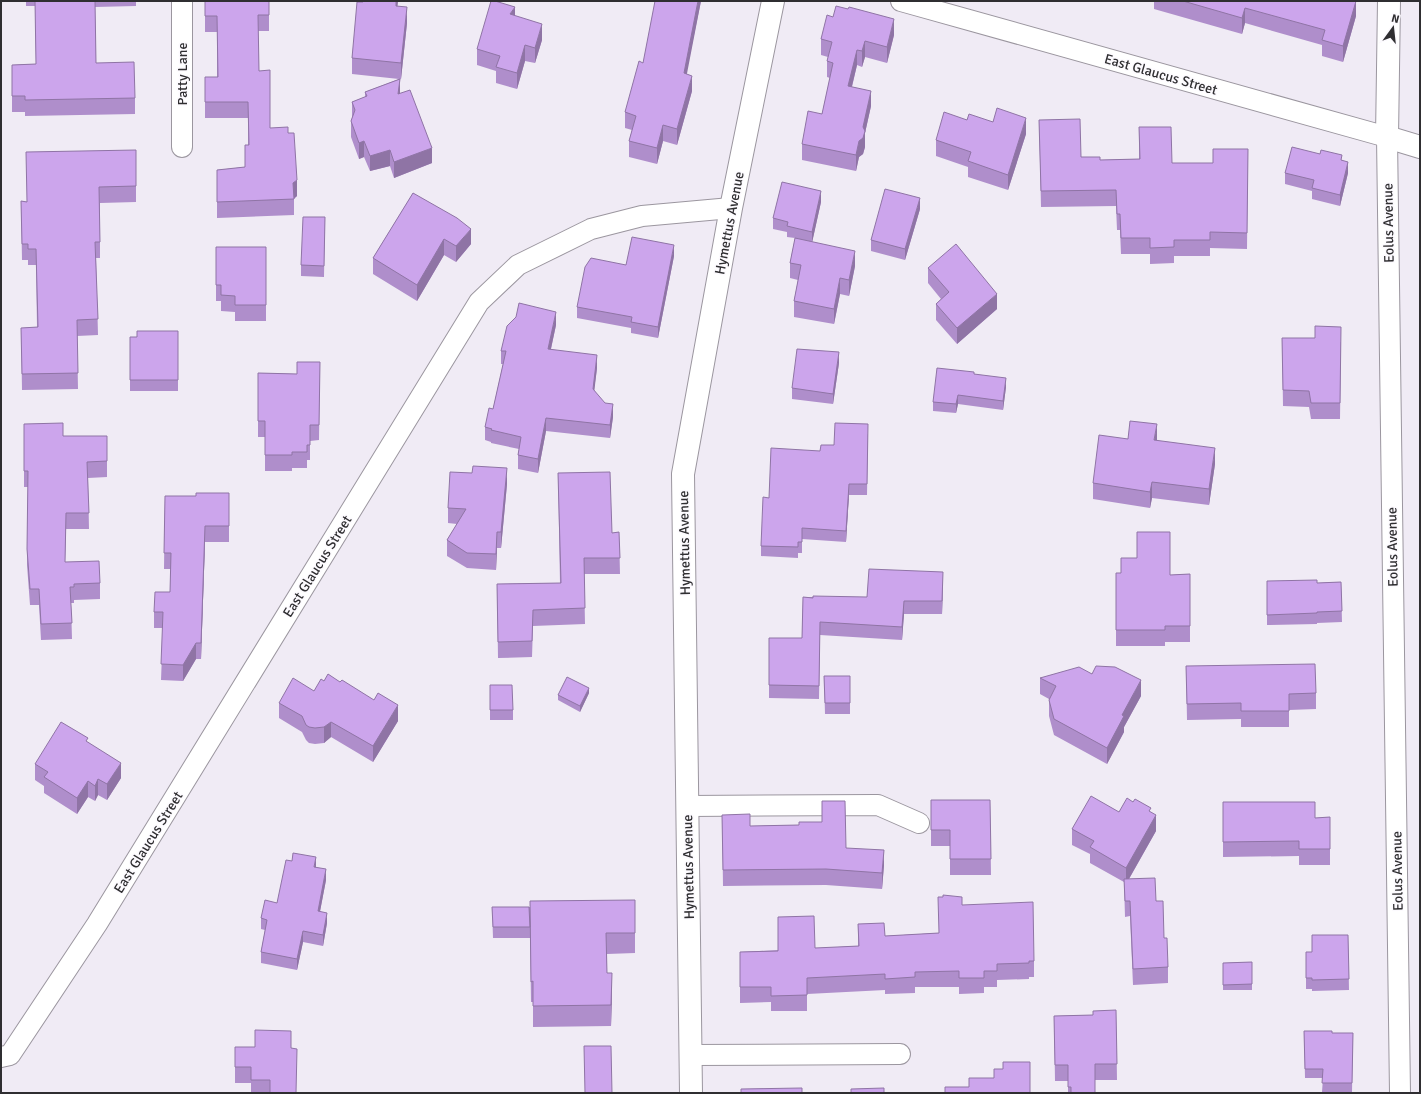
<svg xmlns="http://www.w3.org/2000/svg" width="1421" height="1094" font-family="Signika,sans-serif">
<rect width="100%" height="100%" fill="#f0ebf5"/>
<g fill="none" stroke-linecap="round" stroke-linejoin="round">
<!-- minor casing -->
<g stroke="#9b969f" stroke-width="22">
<path id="minor" d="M182,1V147
M901,1L1387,137L1400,1093
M687,806L878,805L919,823
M690,1055L900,1054
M1,1057L10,1055L97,924L479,302L518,265L591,229L642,216L731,208"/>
</g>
<!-- tertiary casing -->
<g stroke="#9b969f" stroke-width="24">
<path id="tertiary" d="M1389,1L1387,137L1420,147
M691,1093L683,474L731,208L773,1"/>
</g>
<!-- minor -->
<use href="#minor" stroke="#fff" stroke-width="20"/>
<!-- tertiary -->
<use href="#tertiary" stroke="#fff" stroke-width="22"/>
</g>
<!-- wall -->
<path fill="#af8ecb" d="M26,1H136V6L95,7L96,63L135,98V114L25,116V112H12V65L36,64L35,6H26Z
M205,1H269V31H258L259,71L270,128L288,133L297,196L294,199V215L217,218V170L245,167V145H248V118H205V77H217V32H205Z
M363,1H398L397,6L407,23L401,79H400V94L432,163L394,178L390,166L370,171L364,157L359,159L351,137V121L352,118V102L365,97V92L399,79L352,74V58Z
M701,1L686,74L692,91L677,145L663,141L657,164L629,157V141L632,130L625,128V112L643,63Z
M1154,1H1356V16L1343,62L1322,56V45L1245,23L1242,34L1154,9Z
M515,16L542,40L535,63L525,61L517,89L496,83V71L477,65V49Z
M833,17L894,35L887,63L865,57L862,67L857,65L852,87L871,106L865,133V147L863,154L859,157L856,171L802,160V144L822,114L830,78L827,77V61L828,57L821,55V39Z
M967,120L1026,134L1008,190L968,177V167L936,156V140Z
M1039,120L1081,157L1100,160L1139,159V127L1172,163H1213L1248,149L1247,249L1210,248V256H1174V263L1150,264V254H1121L1120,230H1117L1116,206L1041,207Z
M136,150V202L100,203V258H96L98,335L77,336L78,389L22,390L21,328L37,327L36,265H28V260H22L21,201L27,202Z
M1342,160L1348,173L1340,206L1312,199V191L1285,184V173Z
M413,193L471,244L456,262L444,255L417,301L373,274V258Z
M821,202L812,242L855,266L849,296L840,294L834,324L794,317V301L798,280L790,278V263L795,238L787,237V232L773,229V218Z
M920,209L905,260L871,251V240Z
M325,217L324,277L301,276V265Z
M216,247H266V321H235V312L221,311V301H216Z
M674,256L658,338L631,333V328L577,318V307L626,265Z
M928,268L997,309L957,344L936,320V304L941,299L928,283Z
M556,325L551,349L597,368L594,390L613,417L610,438L546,431L538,473L518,469V455L519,449L491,443V442L485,440V427L493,409L503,364H501V351Z
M178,331V391H130V337H137Z
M1282,338L1341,342L1340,419H1311L1309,407L1283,406Z
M320,362L319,440L310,441V460H307V468H292V471H265V437H258V373L297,374Z
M839,363L833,404L792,399V388Z
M974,374L1006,387L1003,410L958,404L956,413L933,411V402Z
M24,424L63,436L107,461V477L88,478L89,529H66L65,562L100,583V599L74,600V603H71L72,639L41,640L39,605H30L27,565L28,487H24Z
M868,434L867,495H849L846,542L802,539V553H798V558L761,556V546L769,498L820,451L834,445Z
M1128,439L1157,440L1215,464L1209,505L1152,498L1150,508L1093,499V483Z
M558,473L612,533L619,532L620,574H584L585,624L533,626L532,657L498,658L497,584L560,583Z
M507,484L501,548H497L496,570L467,568L447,556V540L457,524L448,523V508Z
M229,493V542H205L201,659H196L183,681L161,680L163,628H154V612L170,592L171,569H164L165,496H196Z
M1116,573L1170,575L1190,574V642H1165V646H1116Z
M1267,581L1317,583L1341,582L1342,622L1317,623V624L1267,625Z
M943,585L942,614H904L902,640L820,635L819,699L769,698V638H802L803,597H867Z
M1186,666L1316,693V709L1289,710V727H1241V719L1187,720Z
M1092,674L1141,696L1124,727V732L1107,764L1054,735L1049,716V699L1040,694V678Z
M824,676H850V714H825Z
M490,685L513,710V720H490Z
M589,693L580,712L558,700V695Z
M279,703L398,721L373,762L331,737L324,743L315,744L309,743L306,740L302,732L279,718Z
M88,742L121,778L107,800L98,795L95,801L88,797L77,814L44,793V786L35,780V764Z
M931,800H990L991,875H950V846H931Z
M822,801L846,848L884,865L882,889L826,885L723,886L722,815L750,826L799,825L822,822Z
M1223,802L1315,818L1330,817V865H1299V856L1223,857Z
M1119,812H1151L1156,831L1129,879L1156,901L1164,938L1168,967V983L1133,985L1130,916L1125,917L1124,882L1090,863V854L1072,845V829Z
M316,867L326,880L320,911L327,923L323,946L303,942L297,970L261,963V952L265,930L261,929V918L277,903Z
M635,900V953L607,954V973L612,994L611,1026L533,1027V1002H531L530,928V938H493L492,907H529Z
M962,905L1034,961V977H1029V979L997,980V987H984V993L959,994V987H915V993L885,994V990L807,994V1011H771V1002L740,1003V952L858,946V924L885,936L939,933Z
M1348,935L1349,990L1312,991V989H1306V952H1312Z
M1252,962V990H1223V963Z
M1116,1010L1117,1080H1095V1093H1068V1081H1055L1054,1016L1093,1015Z
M1304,1031L1332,1033H1353L1352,1092H1322L1323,1078H1305Z
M235,1047L291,1048L296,1093H251V1083H235Z"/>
<!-- shaded-wall -->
<path fill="#8f74a5" d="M396,1H398L396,22Z
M698,1H701L684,89V73Z
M1356,1V16L1343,62V46Z
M407,7V23L401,79V63Z
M515,7V23L510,14Z
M1245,8V23L1242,34V18Z
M894,19V35L887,63V47Z
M542,24V40L535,63V48Z
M865,41V57L862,67V51Z
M525,45V61L517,89V73Z
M857,50V65L848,102V86Z
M692,76V91L677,145V129Z
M400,79V94H398Z
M871,91V106L865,133V147L863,154L859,157L856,171V155Z
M1026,118V134L1008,190V175Z
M663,125V141L657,164V148Z
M364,141V157L359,159V143Z
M432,148V163L394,178V162Z
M390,150V166L370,171V156Z
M1348,162V173L1340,206V195Z
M297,180V196L293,199V183Z
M821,191V202L812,243V232Z
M920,198V209L905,260V249Z
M471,229V244L456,262V246Z
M444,239V255L417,301V285Z
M674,245V256L658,338V327Z
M855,251V266L849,296V280Z
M840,278V294L834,324V309Z
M997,294V309L957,344V328Z
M556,312V325L548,362V349Z
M839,352V363L833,404V394Z
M597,355V368L593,402V389Z
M1006,378V387L1003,410V401Z
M958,395V404L956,413V404Z
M613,404V417L610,438V425Z
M546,418V431L538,473V459Z
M1157,424V440H1154Z
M1215,448V464L1209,505V489Z
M507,468V484L501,548V532Z
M1152,482V498L1150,508V492Z
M849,484V495L846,542V531Z
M205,526V542L201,659V643Z
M497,532V548L496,570V554Z
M943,572V585L942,614V601Z
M904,601V614L902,640V627Z
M196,643V659L183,681V665Z
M1141,680V696L1124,727V732L1107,764V748L1122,715Z
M589,688V693L580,712V706Z
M398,705V721L373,762V746Z
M331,722V737L324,743V727Z
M121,763V778L107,800V784Z
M98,779V795L95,801V786Z
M88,781V797L77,814V798Z
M1156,815V831L1126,884V868Z
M884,850V865L882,889V873Z
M316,857V868L314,867Z
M326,869V880L318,922V911Z
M327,913V923L323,946V935Z
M303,931V942L297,970V959Z
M612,973V994L611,1026V1005Z"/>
<!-- building -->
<path fill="#cca5ec" stroke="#8f74a5" d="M35,1H95L96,63L134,62L135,98L25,100V96H12V65L36,64Z
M205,1H269V15H258L259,71L270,70V128L288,127V133H294L297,180L293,183L294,199L217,202V170L245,167V145H249L248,102H205V77H218L217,16H205Z
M363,1H396V6L407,7L401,63L352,58L357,2H363Z
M491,1H495L515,7L510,14L542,24L535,48L525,45L517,73L496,67L500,56L477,49Z
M655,1H698L684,73L692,76L677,129L663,125L657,148L629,141L636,116L625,112L639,61L643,63Z
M1183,1H1356L1343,46L1322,40L1325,30L1245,8L1242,18Z
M836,6L848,9L849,7L894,19L887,47L865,41L862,51L857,50L848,86L871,91L863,127L865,131L863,138L859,141L856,155L802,144L808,111L822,114L833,63L827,61L832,42L821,39L827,15L833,17Z
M400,79L398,94L410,90L432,148L394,162L390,150L370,156L364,141L359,143L351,121L355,110L352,102L367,96L365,92Z
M997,108L1026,118L1008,175L968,161L971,152L936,140L944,112L967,120L969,114L993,122Z
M1080,119L1081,157H1100V160L1140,159L1139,127H1171L1172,163H1213V149H1248L1247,233L1210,232V240H1174V247L1150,248V238H1121L1120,214H1117L1116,190L1041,191L1039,120Z
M1292,147L1320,154L1321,150L1342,155L1341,160L1348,162L1340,195L1312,188L1314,180L1285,173Z
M136,150V186L99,187L100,242H95L98,319L77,320L78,373L22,374L21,328L38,327L36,249H28V244H22L21,201L27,202L26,152Z
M782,182L821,191L812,232L787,226L788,222L773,218Z
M885,189L920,198L905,249L871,240Z
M413,193L457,218L471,229L456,246L444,239L417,285L373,258Z
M303,217H325L324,266L301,265Z
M632,237L674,245L658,327L631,322L632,317L577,307L585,267L591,258L626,265Z
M795,238L855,251L849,280L840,278L834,309L794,301L801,265L790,263Z
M956,244L997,294L957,328L936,304L949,292L928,268Z
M216,247H266V305H235V296L221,295V285H216Z
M519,303L556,312L548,349L597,355L593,389L605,403L613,404L610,425L546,418L538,459L518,455L521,437L491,430L492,429L485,427L489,408L493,409L506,351H501L507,326L516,317Z
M1315,326L1341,327L1340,403H1311L1309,391L1283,390L1282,338H1315Z
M137,331H178V380H130V337H137Z
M797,349L839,352L833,394L792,388Z
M297,362H320L319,425H310V445H307V452H292V455H265V421H258V373L297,374Z
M937,368L974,372V374L1006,378L1003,401L958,395L956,404L933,402Z
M1130,421L1157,424L1154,440L1215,448L1209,489L1152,482L1150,492L1093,483L1099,435L1128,439Z
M63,423V436H107V461L87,462L89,513H66L65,562L99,561L100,583L74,584V587H70L72,623L41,624L39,589H30L27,549L28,471H24V424Z
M835,423L868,424L867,484H849L846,531L802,528V542H798V547L761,546L763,497L769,498L771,448L820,451L821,445H834Z
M473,466L507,468L501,532H497L496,554L467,553L447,540L466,509L448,508L450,472L472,473Z
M610,472L612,533L619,532L620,558H584L585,608L533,610L532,641L498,642L497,584L561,583L558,473Z
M196,493H229V526H205L201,643H196L183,665L161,664L163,612H154L155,592H170L171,553H164L165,496H196Z
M1137,532H1170V575L1190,574V626H1165V630H1116V573H1121V558H1137Z
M869,569L943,572L942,601H904L902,627L820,622L819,686L769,685V638H802L803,597L813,598V596L867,597Z
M1317,580V583L1341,582L1342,611L1317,612V613L1267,615V581Z
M1315,664L1316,693L1289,694V711H1241V703L1187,704L1186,666Z
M1096,666L1115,667L1141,680L1122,715L1124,716L1107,748L1054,719L1049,700L1056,686L1040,678L1079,667L1092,674Z
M328,674L340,682L342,680L374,700L378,693L398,705L373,746L331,722L324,727L315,728L309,727L306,725L302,716L279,703L293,678L314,691L321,679L324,681Z
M824,676H850V703H825Z
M567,677L589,688L580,706L558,695Z
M490,685H512L513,710H490Z
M61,722L88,738L86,741L121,763L107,784L98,779L95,786L88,781L77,798L44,777L48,772L35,764Z
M1091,796L1119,812L1127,798L1133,802L1135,799L1151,808L1149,811L1156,815L1126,868L1090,847L1094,841L1072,829Z
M931,800H990L991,859H950V830H931Z
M822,801H845L846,848L884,850L882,873L826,869L723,870L722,815L750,814V826L799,825V822H822Z
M1223,802H1315V818L1330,817V849H1299V841L1223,842Z
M293,853L316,857L314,867L326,869L318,911L327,913L323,935L303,931L297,959L261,952L267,920L261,918L265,900L277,903L286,860L292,861Z
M1155,878L1156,901H1163L1164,938H1167L1168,967L1133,969L1130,901H1125L1124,879Z
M943,895L962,897V905L1033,902L1034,961H1029V963L997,964V971H984V978H959V971L915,972V977L885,979V974L807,978V995L771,996V987H740V952L778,951V917L814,916L815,948L859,946L858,924L884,923L885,936L939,933L938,897H943Z
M635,900V933H606L607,973H612L611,1005L533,1006V981L531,982L530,901Z
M492,907H529L530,927H493Z
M1312,935H1348L1349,979L1312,980V978H1306V952H1312Z
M1252,962V984L1223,985V963Z
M1116,1010L1117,1064H1095V1093H1071V1087H1068V1065H1055L1054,1016L1093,1015V1011Z
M255,1030L291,1031V1048L297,1049L296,1093H270V1080H251V1067H235V1047H255Z
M1304,1031H1332V1033H1353L1352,1083H1322L1323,1069H1305Z
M584,1046H611L612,1093H585Z
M1003,1062H1030V1093H945V1087H969V1078H994V1069H1003Z
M802,1088V1093H741V1089Z
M884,1088V1093H851V1089Z"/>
<g text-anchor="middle" stroke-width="3" stroke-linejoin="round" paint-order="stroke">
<!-- street labels -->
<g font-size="14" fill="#2f2e31" stroke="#fcfafe">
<text transform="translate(182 74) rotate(-90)" y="5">Patty Lane</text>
<text transform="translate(1161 74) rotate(16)" y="5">East Glaucus Street</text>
<text transform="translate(729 223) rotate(-79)" y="5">Hymettus Avenue</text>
<text transform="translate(1388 223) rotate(-91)" y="5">Eolus Avenue</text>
<text transform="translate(684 543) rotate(-91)" y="5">Hymettus Avenue</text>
<text transform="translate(1392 547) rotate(-91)" y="5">Eolus Avenue</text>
<text transform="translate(317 566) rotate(-58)" y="5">East Glaucus Street</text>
<text transform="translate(148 842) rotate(-58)" y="5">East Glaucus Street</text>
<text transform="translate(688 867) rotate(-91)" y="5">Hymettus Avenue</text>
<text transform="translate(1397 871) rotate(-91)" y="5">Eolus Avenue</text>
</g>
</g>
<!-- border -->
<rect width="1421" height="1094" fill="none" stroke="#2f2e31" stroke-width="4"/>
<!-- north arrow -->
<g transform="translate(1393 28) rotate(15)" stroke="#fcfafe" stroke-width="3" paint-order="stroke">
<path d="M0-3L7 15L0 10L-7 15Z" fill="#2f2e31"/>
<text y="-6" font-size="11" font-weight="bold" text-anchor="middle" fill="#2f2e31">N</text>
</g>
</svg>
